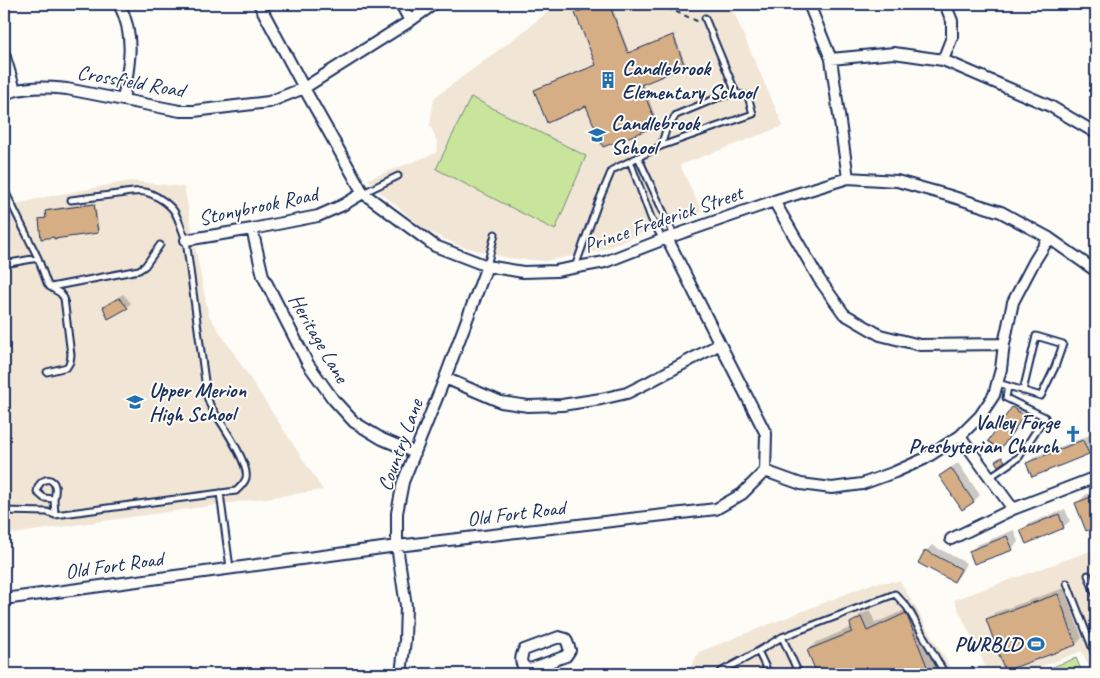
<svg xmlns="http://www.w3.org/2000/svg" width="1100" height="678" font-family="Caveat,sans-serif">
<rect width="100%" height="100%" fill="#fdfcf7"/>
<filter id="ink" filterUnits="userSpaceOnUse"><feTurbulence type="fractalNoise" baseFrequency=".02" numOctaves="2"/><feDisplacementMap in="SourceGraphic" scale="10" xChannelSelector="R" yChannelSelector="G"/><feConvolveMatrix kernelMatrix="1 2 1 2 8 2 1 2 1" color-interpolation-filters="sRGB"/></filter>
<g filter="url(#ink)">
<!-- built -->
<path fill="#f1e5d5" d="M557,4H730L783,126L680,165L702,212L675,220L599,251L545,261L509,258L460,246L427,231L380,192L368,179L436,153L438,144L430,125L434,98L523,32Z
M131,181L184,187L208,314L323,490L4,535V207L46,197Z
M1096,549V674H1092L1082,651L1022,674H989L954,600Z
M900,581L954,674H687L699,652L874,583Z"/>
<!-- green -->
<path fill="#c9e49b" stroke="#728a7c" d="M471,97L586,156L555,230L436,169Z
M1076,658L1083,674H1034Z"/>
<!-- shadow -->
<path fill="#0003" d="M598,4H611L629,52L674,34L686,65L643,84L658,123L657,125L604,146L587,104L537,89L597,64L578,12Z
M95,203L99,231L97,232L40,219L42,218L47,217L46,211L48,209Z
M123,294L131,303L127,307H104L108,303Z
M1019,402L1029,409L1006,442L1000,448L1013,408Z
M1090,435L1095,447L1088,453L1028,463L1034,457Z
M958,463L980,495L974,501L962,508L940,476L947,470Z
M1096,491V525L1087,529L1077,504L1085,495Z
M1065,509L1070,521L1063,527L1022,530L1028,524Z
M1014,530L1018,542L1012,548L970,551L977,545Z
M932,545L966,563L960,575L954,581L926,551Z
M1064,588L1082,638L1076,644L988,620L994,613Z
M914,606L942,674H818L809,650L817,642L852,627V623L860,615L870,610L875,623Z"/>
<!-- building -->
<path fill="#d5ae86" stroke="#1b2f5e" d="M599,4H609L628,53L673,35L685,67L641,85L657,126L603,147L586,106L547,123L534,90L596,65L575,13Z
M94,204L98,233L54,239V237L41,239L39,219L46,218L45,211Z
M119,298L128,308L108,319L103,307Z
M1012,407L1024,416L1000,450L988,441Z
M1083,440L1089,454L1032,477L1026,463Z
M1002,457L1005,461L998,466L995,461Z
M951,468L974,502L962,510L939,476Z
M1096,495V527L1086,531L1075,503Z
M1059,514L1064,528L1026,544L1020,530Z
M1007,536L1013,550L974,564L969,551Z
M925,550L961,569L954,582L918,563Z
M1058,594L1076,645L1005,671L986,619Z
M906,613L930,674H817L807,650L852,632L850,623L861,617L867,631Z"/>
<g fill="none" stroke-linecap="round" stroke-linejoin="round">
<!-- lane casing -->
<g stroke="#1b2f5e" stroke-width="9">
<path id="lane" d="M705,18L736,93
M638,157L674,235
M630,161L651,218L663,240
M4,189L38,258L47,283L50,287L60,293L64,298L71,355L70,362L67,367L47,372
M363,193L398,176
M4,264L38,258
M487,266L495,234
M575,267L598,203L612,170L661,146L753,114L748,96L736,93L717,98L676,115L666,130L661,146
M51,287L139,270L145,266L160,245
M998,383L1041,396L1055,367L1063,344L1036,336L1023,391
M990,477L1019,457L1045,417L1006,398L1008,386
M220,493L230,568
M4,511L47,512L55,515C55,510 54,504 54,499C55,495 56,490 55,486C52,475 38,479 37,492L44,498L54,499
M55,515L236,491C240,487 244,484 246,478C250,463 219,420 210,405L207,396L186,240C182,231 179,219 174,211C168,203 155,194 145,192C137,190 126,193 118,194C102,196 87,198 71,200
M1088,575L1096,596
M1067,583L1096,657
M758,651L769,674
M719,674L722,671L750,656L782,637
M799,674L782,637L895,594L907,607L945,674"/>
</g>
<!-- street casing -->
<g stroke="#1b2f5e" stroke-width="14">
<path id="street" d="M119,4C136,36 129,66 123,100
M259,4L304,88L363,193L435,246L487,266L523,272L556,271L605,262L667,238L774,201L848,178L897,181L947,195L1001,212L1049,238L1096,271
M401,4L410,21
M809,4L831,59L848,178
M4,54L15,90
M831,59L894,53L943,60L1050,106L1096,133
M943,60L952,37V21L945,4
M4,94C25,86 45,87 67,89L180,111H194L269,102L304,88L410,21L434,4
M774,201L819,279L844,314L880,335L920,345L1004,344
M252,229L263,276L308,364L333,399L354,422L382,439L415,453
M186,240L252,229L318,216L343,205L363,193
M445,378L501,402L528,406L562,405L601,399L627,393L649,382L720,344
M960,436L1013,509L1096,477
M765,471L801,484L832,488L862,484L895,472L924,459L960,436L980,416L994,395L1001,369L1004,344L1013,302L1034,262L1049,238
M951,539L1013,509
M4,599L397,546L716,509L742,494L765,471L766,434L720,344L667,238
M559,637L566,639L570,650L566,656L530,669C519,667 520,658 524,650Z
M363,674H382
M401,674L405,640L406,606L397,546V513L403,482L445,378L487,266"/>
</g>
<!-- path -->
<path stroke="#1b2f5e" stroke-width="2" stroke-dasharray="5 4" stroke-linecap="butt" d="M660,4L661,5L697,21L698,20"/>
<!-- lane -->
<use href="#lane" stroke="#fdfcf7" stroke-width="5"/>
<!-- street -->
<use href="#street" stroke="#fdfcf7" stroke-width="10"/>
</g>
</g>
<!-- icons -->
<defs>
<g id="building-bare" transform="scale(1.35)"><path d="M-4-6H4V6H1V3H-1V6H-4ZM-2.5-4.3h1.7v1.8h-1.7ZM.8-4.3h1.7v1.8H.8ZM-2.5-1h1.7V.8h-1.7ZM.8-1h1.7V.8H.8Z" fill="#1f6fb2" stroke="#fdfcf7" stroke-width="2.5" paint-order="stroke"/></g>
<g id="school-bare" transform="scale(1.35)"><path d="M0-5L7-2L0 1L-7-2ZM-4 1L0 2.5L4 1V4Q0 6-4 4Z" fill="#1f6fb2" stroke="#fdfcf7" stroke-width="2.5" paint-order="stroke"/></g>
<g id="church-bare" transform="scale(1.35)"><path d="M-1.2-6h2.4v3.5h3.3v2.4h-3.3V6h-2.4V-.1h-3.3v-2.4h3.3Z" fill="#1f6fb2" stroke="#fdfcf7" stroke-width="2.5" paint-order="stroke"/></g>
<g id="stadium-bare" transform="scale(1.35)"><path d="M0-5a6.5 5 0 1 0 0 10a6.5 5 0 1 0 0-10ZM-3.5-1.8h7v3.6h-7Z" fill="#1f6fb2" stroke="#fdfcf7" stroke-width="2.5" paint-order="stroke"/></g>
</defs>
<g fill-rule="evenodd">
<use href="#building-bare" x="608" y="80"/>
<use href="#school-bare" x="597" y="135"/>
<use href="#school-bare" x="135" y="402"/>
<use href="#church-bare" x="1073" y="434"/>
<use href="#stadium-bare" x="1036" y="644"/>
</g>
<g text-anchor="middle" stroke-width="4" stroke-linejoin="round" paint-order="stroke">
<!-- poi labels -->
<g font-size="21" font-weight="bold" fill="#1b2f5e" stroke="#fdfcf7" text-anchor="start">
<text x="622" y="75">Candlebrook<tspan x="622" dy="24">Elementary School</tspan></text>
<text x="611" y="130">Candlebrook<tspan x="611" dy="24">School</tspan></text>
<text x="149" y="397">Upper Merion<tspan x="149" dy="24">High School</tspan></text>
<text x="1059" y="429" text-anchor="end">Valley Forge<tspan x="1059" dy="24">Presbyterian Church</tspan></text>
<text x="1022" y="651" text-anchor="end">PWRBLD</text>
</g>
<!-- street labels -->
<g font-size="21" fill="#1b2f5e" stroke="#fdfcf7">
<text transform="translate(131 81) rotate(10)" y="7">Crossfield Road</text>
<text transform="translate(258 206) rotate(-12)" y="7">Stonybrook Road</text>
<text transform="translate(663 219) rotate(-19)" y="7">Prince Frederick Street</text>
<text transform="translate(319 338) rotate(60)" y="7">Heritage Lane</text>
<text transform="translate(400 445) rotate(-70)" y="7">Country Lane</text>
<text transform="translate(516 513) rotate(-7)" y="7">Old Fort Road</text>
<text transform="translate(114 565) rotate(-8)" y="7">Old Fort Road</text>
</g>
</g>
<!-- margin -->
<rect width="1100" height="678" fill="none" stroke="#fdfcf7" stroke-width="20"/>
<rect x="10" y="10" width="1080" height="658" fill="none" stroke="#1b2f5e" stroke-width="2" filter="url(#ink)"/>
</svg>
